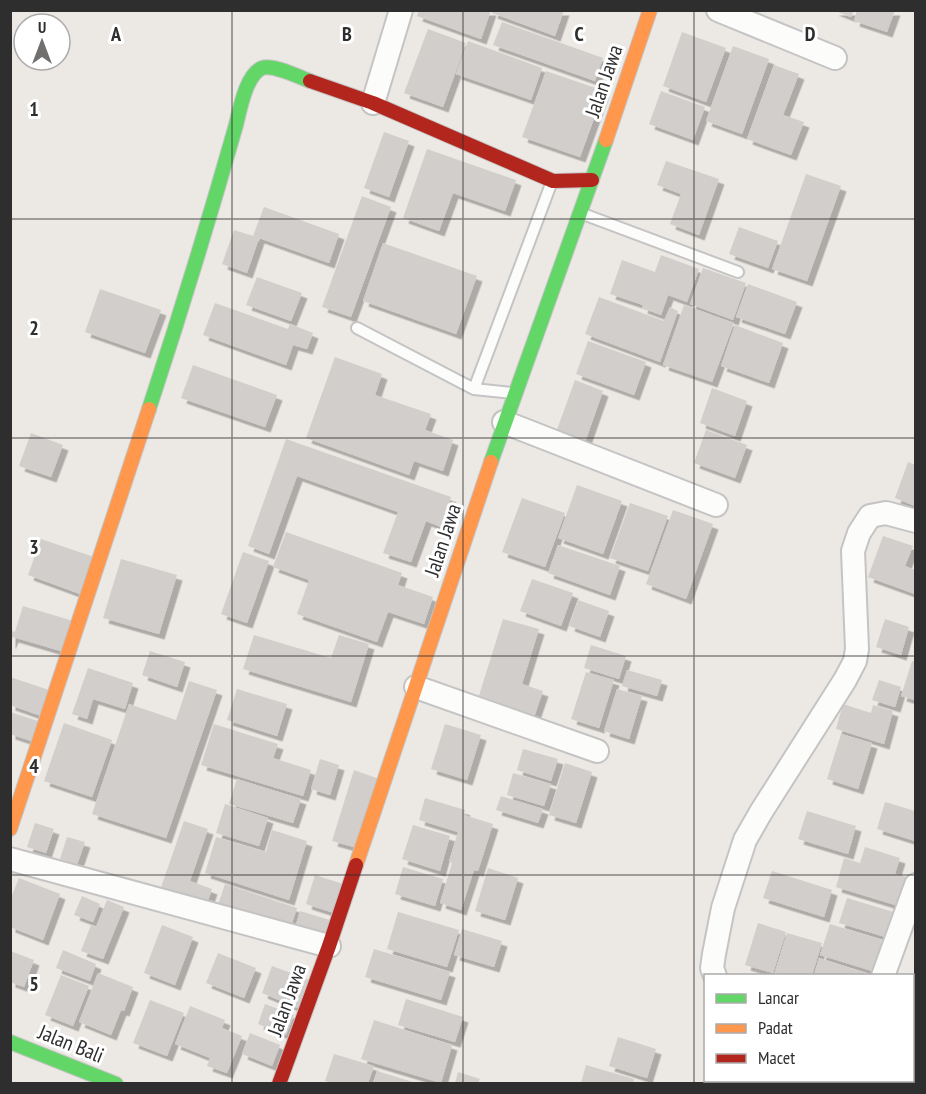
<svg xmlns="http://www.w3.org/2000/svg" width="926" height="1094" font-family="'PT Sans Narrow',sans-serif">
<defs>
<filter id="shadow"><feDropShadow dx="5.5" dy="5.5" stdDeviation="0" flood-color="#0004"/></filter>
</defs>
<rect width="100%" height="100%" fill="#ece8e4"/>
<!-- building -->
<path fill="#d1cecb" filter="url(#shadow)" d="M419,10H491L481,39L417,16Z
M493,10H564L555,36L492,13Z
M833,10H854L851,17Z
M857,10H895L887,32L854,21Z
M502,22L603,58L595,81L493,45Z
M428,29L466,43L443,107L404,93Z
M682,32L726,48L706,102L663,86Z
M468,41L542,68L531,100L456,74Z
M733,46L769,59L742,134L706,121Z
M774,65L799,74L783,115L804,122L791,155L747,139Z
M546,71L604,91L580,157L522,137Z
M661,91L705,107L693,140L649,124Z
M384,132L409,141L389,197L364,188Z
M427,149L516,180L505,211L453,193L439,231L403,218Z
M666,161L719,179L699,235L670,224L681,194L657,185Z
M806,174L841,186L807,281L772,269Z
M362,196L391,207L351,317L322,307Z
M264,207L339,234L329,263L259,238L247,273L222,264L234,230L253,236Z
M739,227L778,241L768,268L729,254Z
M383,243L477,276L456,334L363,301Z
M661,255L699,269L687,302L668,295L661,315L642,308L643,305L610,294L622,260L655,272Z
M703,268L746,283L733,320L690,304Z
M257,277L302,293L291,321L246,305Z
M748,284L797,302L785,334L736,317Z
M100,289L161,310L145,353L85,332Z
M599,297L664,321L670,307L678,311L660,362L585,334Z
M215,303L288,329L290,324L313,333L307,349L293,345L286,365L203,335Z
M684,305L734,323L712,382L663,365Z
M735,325L783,343L769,383L721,366Z
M588,341L646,362L634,395L576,374Z
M335,357L382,374L375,395L431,414L425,430L453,440L443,471L414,461L409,475L306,438Z
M193,365L277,395L265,427L181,398Z
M575,380L603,391L584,445L555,435Z
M712,388L747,401L735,436L700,423Z
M706,430L747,445L735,478L694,463Z
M31,433L63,445L51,477L19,466Z
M286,439L451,497L441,527L426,521L411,562L383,553L398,512L297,476L269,554L248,546Z
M908,462L915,465V506L895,498Z
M577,485L622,501L603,554L558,538Z
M522,498L565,513L545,567L502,552Z
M630,503L668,516L648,571L610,558Z
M673,510L713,524L686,599L646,584Z
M286,532L402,573L398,585L433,597L424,624L388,612L377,642L297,614L309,580L273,567Z
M883,536L913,546L905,566L915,570V594L868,577Z
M41,539L94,557L80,594L28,575Z
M558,545L620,566L610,595L548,573Z
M243,552L269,561L247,623L221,614Z
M121,559L177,575L159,634L103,618Z
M532,579L573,593L561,626L520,611Z
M578,600L609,611L600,637L569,626Z
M23,606L73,621L64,652L13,637L10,644V630L15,632Z
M503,619L539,629L522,684L543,691L533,720L477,702Z
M885,619L909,627L901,655L876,647Z
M254,635L331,658L339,635L369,644L351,702L243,669Z
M591,645L626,656L619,679L584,668Z
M150,651L185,662L177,687L142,675Z
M912,661L915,662V700L901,696Z
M88,668L133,683L125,709L93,699L87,719L72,714Z
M627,670L662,680L657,696L622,686Z
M586,672L614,680L599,728L571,719Z
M10,677L49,690L41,716L10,705Z
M879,680L901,687L895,707L872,700Z
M189,681L217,690L166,838L92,814L129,704L176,720Z
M237,689L287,704L277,736L227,720Z
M617,689L642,696L629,739L604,731Z
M843,704L871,713L873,705L893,711L884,744L836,729Z
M10,712L41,722L34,742L10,734Z
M64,723L112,740L92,797L44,781Z
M214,724L278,744L273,758L311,770L303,796L201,765Z
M445,724L481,735L467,780L431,769Z
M841,734L872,743L858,789L827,779Z
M523,749L558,759L551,781L517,770Z
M320,759L339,765L330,795L311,789Z
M565,763L592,772L576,823L549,815Z
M354,770L379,779L357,848L332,841Z
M513,773L551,784L544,806L507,795Z
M237,779L301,799L293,823L229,804Z
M501,796L543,809L538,823L496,810Z
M425,798L465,810L464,815L493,824L478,871L474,870L461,910L440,903L452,863L449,862L458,832L419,820Z
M885,802L915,811V841L877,829Z
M225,804L268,818L259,846L216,833Z
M807,811L856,826L848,854L798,839Z
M184,821L208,829L190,881L212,889L204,912L158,896Z
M35,823L54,829L46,853L27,847Z
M413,825L450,836L440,871L402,859Z
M272,830L307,841L289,900L205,873L216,837L266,852Z
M67,837L85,842L77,865L60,859Z
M865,847L900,858L895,874L914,879L905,908L836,887L844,858L860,863Z
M403,867L443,879L435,906L395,894Z
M488,868L518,878L505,920L475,911Z
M772,871L832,890L824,917L763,898Z
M315,875L343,884L334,913L306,904Z
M19,878L60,894L43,940L10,927V900Z
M225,884L297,908L287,938L215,914Z
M82,896L100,904L93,922L74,915Z
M847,898L900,914L892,939L839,923Z
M107,900L124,907L103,959L81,951L91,925L96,927Z
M300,911L330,920L321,950L291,942Z
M398,912L459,930L447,967L387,949Z
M758,923L786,932L773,973L745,965Z
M830,924L882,940L872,971L820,955Z
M162,925L193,937L175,985L144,973Z
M462,929L502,941L494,967L454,955Z
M787,933L822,943L812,975H774Z
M374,949L450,972L441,1000L365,977Z
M63,950L96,964L90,981L56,968Z
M10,951L34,960L24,987L10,982Z
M218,953L256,968L244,998L206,983Z
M819,958L872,975H814Z
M272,966L310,980L298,1008L262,993Z
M98,973L133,987L124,1011L121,1010L111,1035L79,1022Z
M61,975L89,986L73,1026L45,1015Z
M406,999L463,1017L455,1042L398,1025Z
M150,1000L184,1013L167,1056L133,1043Z
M265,1004L294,1015L286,1035L258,1024Z
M190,1006L225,1020L222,1028L242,1036L227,1073L207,1066L210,1058L175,1044Z
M374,1020L452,1045L441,1083L361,1059Z
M250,1033L280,1045L272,1066L242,1054Z
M912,1033L915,1034V1076L912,1075V1063L914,1057H912Z
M618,1037L656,1049L647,1078L609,1066Z
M334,1054L374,1066L368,1083H334L325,1081Z
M586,1065L634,1079L633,1083H581Z
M377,1071L416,1083H373Z
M458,1072L480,1079L478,1083H455Z"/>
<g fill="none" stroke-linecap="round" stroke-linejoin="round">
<!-- lane casing -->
<g stroke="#c5c4c5" stroke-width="14">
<path id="lane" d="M583,214L738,272
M357,328L474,389L512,393
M474,389L551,184"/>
</g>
<!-- street casing -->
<g stroke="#c5c4c5" stroke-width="26">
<path id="street" d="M718,10L835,58
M373,103L401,10
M504,422L716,505
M416,687L597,751
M10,859L329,946
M715,976L712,968L714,954L723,908L745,840L761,812L845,680L855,661L857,649L853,551L859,533L870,516L886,513L916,521
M883,976L916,885
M896,1080L903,1084"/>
</g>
<!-- fast casing -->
<g stroke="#c5c4c5" stroke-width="16">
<path id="fast" d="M149,409C180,315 209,220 236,125C240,109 246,75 262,68C273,64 299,77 310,81
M491,462L606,140
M10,1042L116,1084"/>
</g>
<!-- slow casing -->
<g stroke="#c5c4c5" stroke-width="16">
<path id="slow" d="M606,140L650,10
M10,829L149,409
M356,865L491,462"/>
</g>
<!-- jam casing -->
<g stroke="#c5c4c5" stroke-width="16">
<path id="jam" d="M310,81L373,103L553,181L592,180
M279,1084L329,946L356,865"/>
</g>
<!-- lane -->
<use href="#lane" stroke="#fcfcfb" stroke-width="10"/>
<!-- street -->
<use href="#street" stroke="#fcfcfb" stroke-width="22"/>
<!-- fast -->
<use href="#fast" stroke="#63d668" stroke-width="14"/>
<!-- slow -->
<use href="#slow" stroke="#ff974d" stroke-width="14"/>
<!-- jam -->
<use href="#jam" stroke="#b3261e" stroke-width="14"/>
</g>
<!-- grid -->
<path fill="none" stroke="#2e2e2e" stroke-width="1.5" stroke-opacity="0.55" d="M232,10V1084M463,10V1084M694,10V1084M10,219H916M10,438H916M10,656H916M10,875H916"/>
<g text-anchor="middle" stroke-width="6" stroke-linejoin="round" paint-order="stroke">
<!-- street labels -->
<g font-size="21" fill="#2e2e2e" stroke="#fff">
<text transform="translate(604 81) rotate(-71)" y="7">Jalan Jawa</text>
<text transform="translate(443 540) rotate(-72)" y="7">Jalan Jawa</text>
<text transform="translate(287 1000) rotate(-70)" y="7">Jalan Jawa</text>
<text transform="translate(71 1044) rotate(22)" y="7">Jalan Bali</text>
</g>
</g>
<g font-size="20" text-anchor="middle" font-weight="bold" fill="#2e2e2e" stroke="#fff" stroke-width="6" stroke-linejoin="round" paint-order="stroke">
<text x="116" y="41">A</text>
<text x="347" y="41">B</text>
<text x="579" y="41">C</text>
<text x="810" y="41">D</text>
<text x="34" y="116">1</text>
<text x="34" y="335">2</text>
<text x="34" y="554">3</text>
<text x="34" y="773">4</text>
<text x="34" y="991">5</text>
</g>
<!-- border -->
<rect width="926" height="1094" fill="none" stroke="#2e2e2e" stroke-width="24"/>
<!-- legend -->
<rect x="704" y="974" width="210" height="108" fill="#ffffff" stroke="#ababab" stroke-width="1.5"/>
<rect x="716" y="994" width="30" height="9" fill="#63d668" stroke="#ababab" stroke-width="1.5"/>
<text x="758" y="1004" font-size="18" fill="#2e2e2e">Lancar</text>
<rect x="716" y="1024" width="30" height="9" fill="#ff974d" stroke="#ababab" stroke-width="1.5"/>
<text x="758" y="1034" font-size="18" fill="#2e2e2e">Padat</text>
<rect x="716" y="1054" width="30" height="9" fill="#b3261e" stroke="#ababab" stroke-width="1.5"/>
<text x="758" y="1064" font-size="18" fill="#2e2e2e">Macet</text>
<!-- north arrow -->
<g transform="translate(42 42)"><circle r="28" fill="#ffffff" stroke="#ababab" stroke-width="1.5"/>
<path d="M0-4.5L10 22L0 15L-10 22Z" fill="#706f6e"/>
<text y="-9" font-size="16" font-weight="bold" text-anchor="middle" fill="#2e2e2e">U</text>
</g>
</svg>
